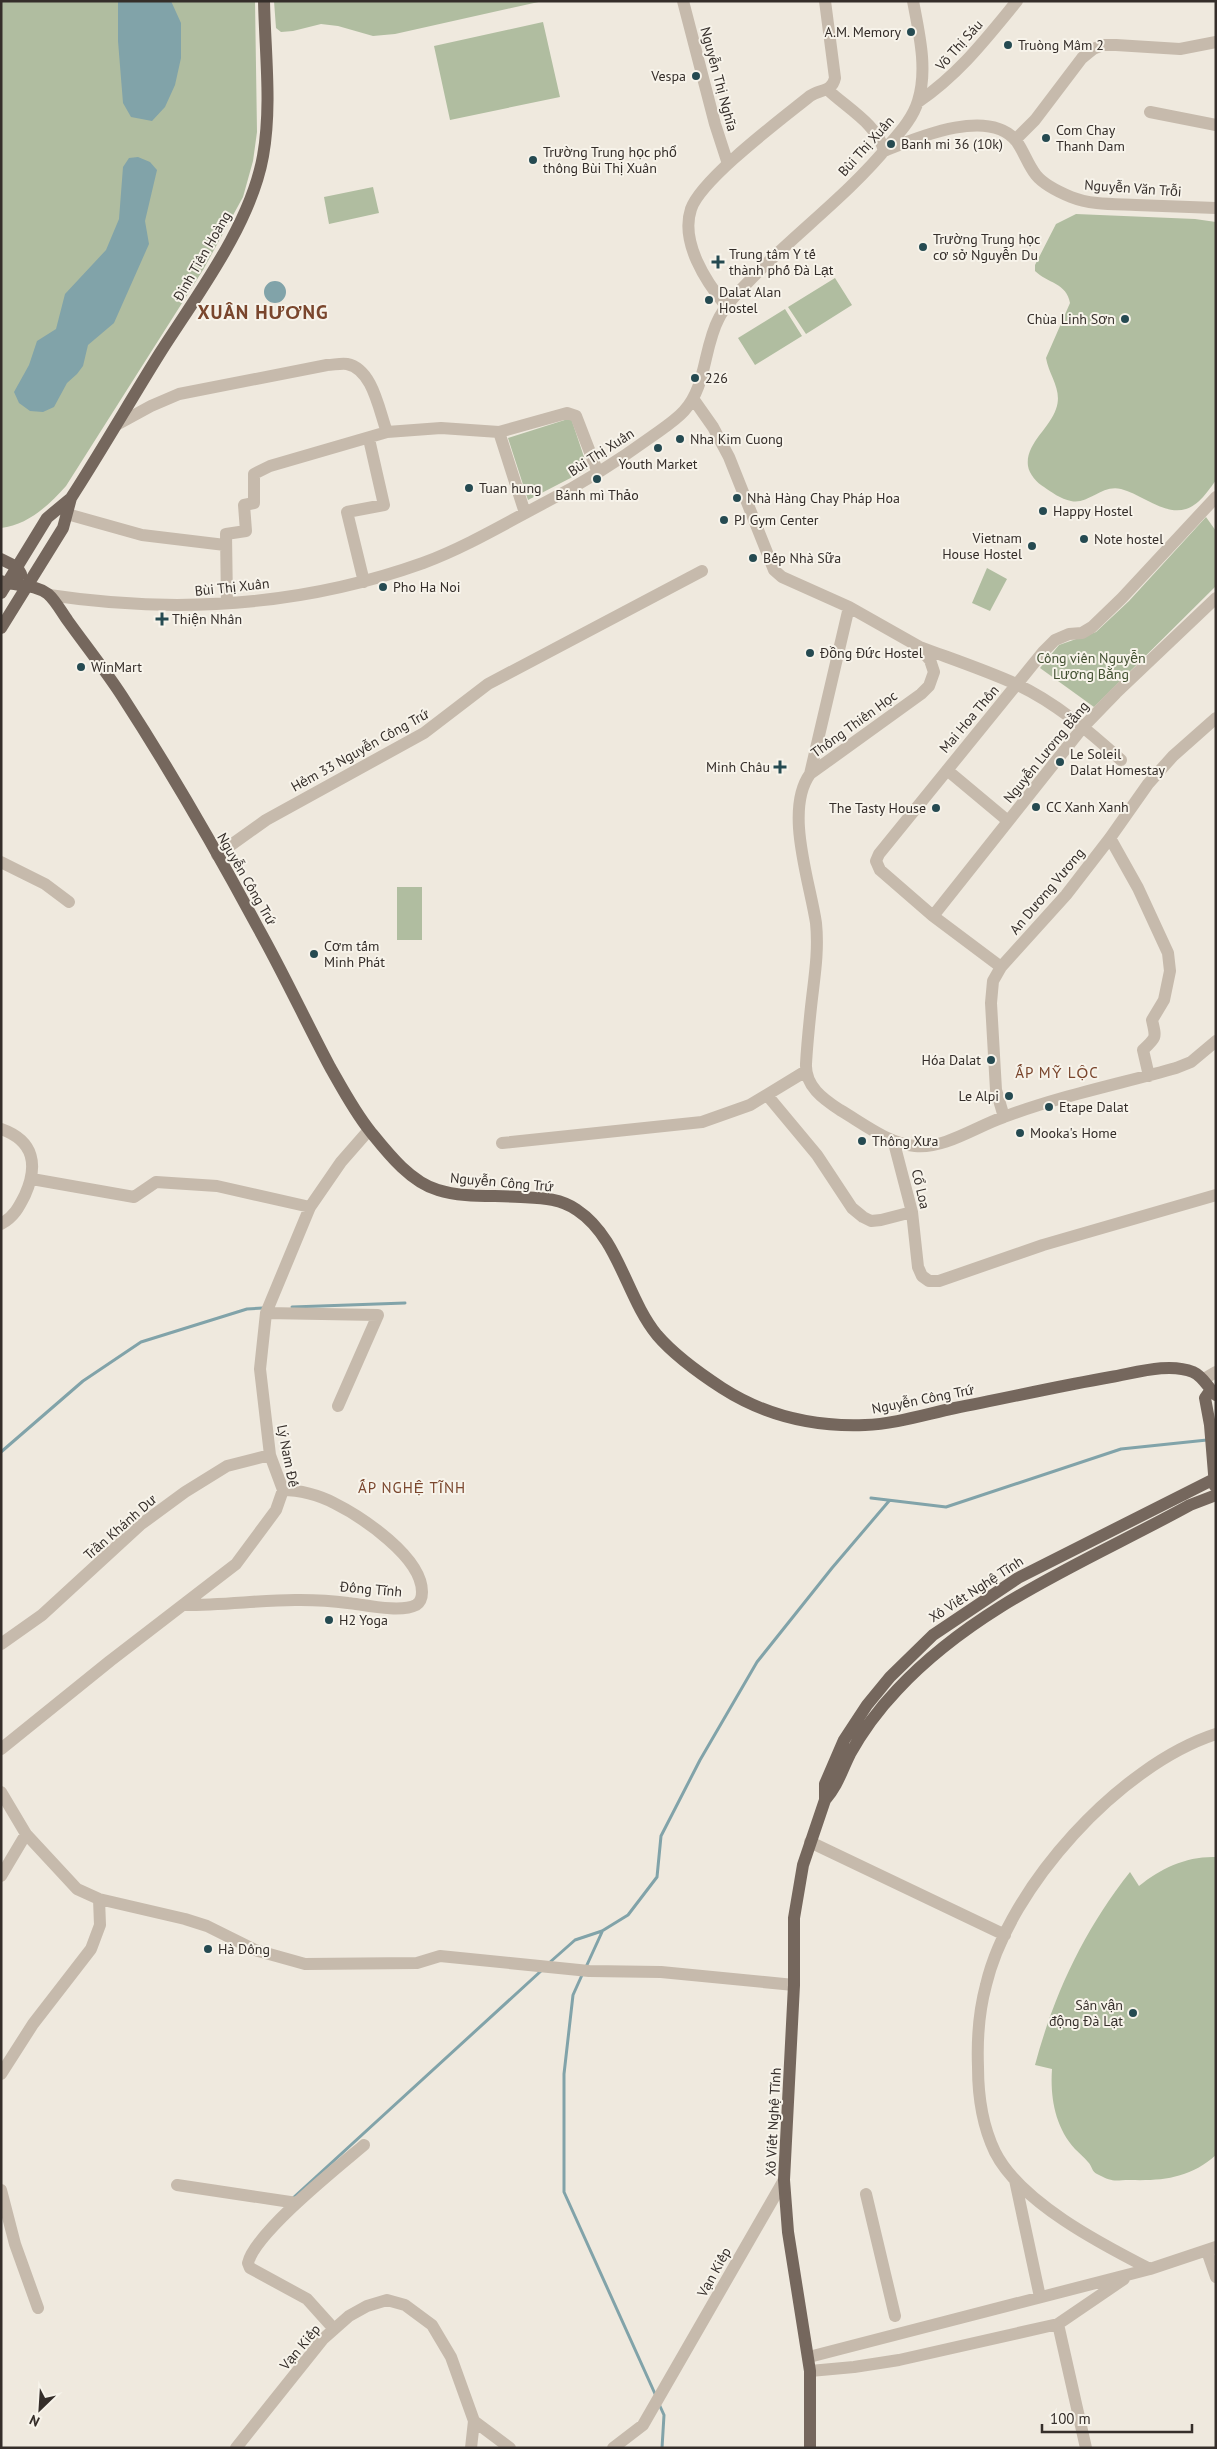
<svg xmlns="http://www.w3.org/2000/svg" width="1217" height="2449" font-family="'PT Sans',sans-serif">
<rect width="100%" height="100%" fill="#efe9de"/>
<!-- green -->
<path fill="#b0bda0" d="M1,1H255L257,132L253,161L243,197L203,270L66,486C49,505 28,525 1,528Z
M274,1H543L395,34L373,36L338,26L321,24L293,31L281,32L276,28Z
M543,22L560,97L450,120L434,46Z
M373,187L379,213L329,224L324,197Z
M1076,214L1195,219L1216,222V480C1209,490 1198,506 1186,509C1165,516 1141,494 1121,489C1102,484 1088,505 1071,501C1061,499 1051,492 1044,487C1037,483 1029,474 1028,466C1025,444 1050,428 1056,409C1063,390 1049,376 1046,358L1070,303C1067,283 1047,283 1035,271V265L1056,224Z
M835,278L852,305L806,334L788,307Z
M785,309L802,336L755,365L738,338Z
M571,418L588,469L528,500L508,438Z
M1206,517L1216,531V586L1094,707L1040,668L1059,645L1096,632L1129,601Z
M987,568L1007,579L990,611L972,603Z
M397,887H422V940H397Z
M1216,1857V2155C1190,2178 1163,2181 1130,2180C1114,2180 1114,2183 1097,2174C1092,2172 1092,2166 1088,2162C1084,2157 1079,2153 1075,2149C1055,2127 1050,2097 1052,2069L1035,2065C1054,1994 1084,1930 1130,1872L1139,1886C1161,1868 1187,1856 1216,1857Z"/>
<!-- water -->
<path fill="#81a3a9" d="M118,1H171L181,23V58L175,85L165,107L152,121L131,117L123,103L118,41Z
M138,157L150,162L157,170L145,221L149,244L114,323L88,345L83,366L77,374L67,383L54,407L43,412L30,411L19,403L14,392L29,365L37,341L56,329L65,294L106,250L119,219L123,167L129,158Z
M264 292a11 11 0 1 1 22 0a11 11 0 1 1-22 0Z"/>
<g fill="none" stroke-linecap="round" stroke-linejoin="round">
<!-- stream -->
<path stroke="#81a3a9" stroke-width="3" d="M292,1307L405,1303
M1,1452L83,1381L141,1342L247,1309L263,1308
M871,1498L946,1507L1121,1449L1207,1440
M549,1963L575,1940L602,1931L628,1915L657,1877L661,1836L700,1760L757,1662L832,1568L889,1501
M586,1967L602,1932
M582,1975L573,1995L564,2074V2192L656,2396
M293,2198L541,1971
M659,2404L664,2415L662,2448"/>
<!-- minor -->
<path stroke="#c6baac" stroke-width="12" d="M683,1L715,124L728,164
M828,90C847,108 878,125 884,151C916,138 990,106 1017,142C1024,152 1028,165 1036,175C1044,185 1059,192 1071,197C1091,205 1114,204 1136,205C1162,206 1189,207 1216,208
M918,102C959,74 985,40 1017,1
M1150,112L1216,125
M1015,140L1035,120L1082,58L1093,49L1103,45H1116L1180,49L1216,42
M726,306C706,282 680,242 691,209C701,179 783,118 810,96C820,89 832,92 835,78L825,1
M694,400L713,427L729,457L774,570L782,577L849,607L918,646L930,660L934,672L929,686L921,694L810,774C784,810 810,882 816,923C819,952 814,979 811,1007C809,1026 807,1045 806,1064C805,1086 823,1099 840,1110C864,1124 887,1143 915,1146C945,1149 977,1126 1004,1117C1060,1096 1119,1084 1176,1068L1191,1062L1216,1041
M118,424L151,406L179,394L327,365C333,365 341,363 347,364C373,369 379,411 387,432L441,428L499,432L567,413L576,416L598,473
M499,432L525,513
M67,514L142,535L225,545
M364,582L347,512L384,505L369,439
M49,595C175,614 303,606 423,563C466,547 506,523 546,502C583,483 618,461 651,437C662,429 675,421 684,411C707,386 703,348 719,318C727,302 741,290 753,277C797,232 849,194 889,145C900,132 913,118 918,101C928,69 919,33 913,1
M227,603L226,534L246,531L244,505L254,503V474L270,466L387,432
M920,647C952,659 985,670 1016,684C1055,702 1090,732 1121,760
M947,770L1008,821
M810,774L849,607
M1110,838L1138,888L1168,953L1170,971L1164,1000L1152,1020C1156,1038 1157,1037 1143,1050L1149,1076
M217,855L266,820L424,733L488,684L702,571
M1,862L45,884L69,902
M933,916L1083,727L1116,693L1216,598
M1001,967L933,916L880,870L876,861L879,854L1043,652L1055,640L1069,634L1082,633L1092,627L1122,598L1216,497
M767,1095L817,1155L852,1208L863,1217L871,1221L881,1220L912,1212
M1004,1117L996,1090L991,1003L993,981L1001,967L1066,895L1110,838L1148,784L1173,756L1216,718
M1,1129C35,1141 38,1166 25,1195C19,1207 14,1217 1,1224
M502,1143L702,1122L750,1105L806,1071
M894,1143L912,1212L918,1267L922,1276L929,1281H939L1043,1245L1216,1195
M32,1179L134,1197L156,1182L217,1186L310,1207
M266,1313L378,1315L338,1406
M1204,1379L1216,1372
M185,1605C241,1605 291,1595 348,1603C365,1605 401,1613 416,1605C421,1602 422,1597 422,1592C422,1557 362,1517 334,1503C319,1495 299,1490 283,1490
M1,1644L42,1615L140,1525L185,1492L227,1466L270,1455
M1,1749L110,1661L236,1564L276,1510L283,1490L270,1455L260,1369L266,1313L310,1207L341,1162L369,1130
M1,1792L26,1834L77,1889L99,1899L185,1919L207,1926L255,1950L305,1964L417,1963L440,1956L589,1971L661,1972L794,1985
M810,1842L1005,1935
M1,1876L26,1834
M1,2074L33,2024L91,1949L100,1925L99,1899
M1015,2180L1040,2297
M177,2185L297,2203
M1,2190L15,2244L38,2308
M866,2194L895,2316
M1207,2251L1216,2277
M1150,2269C1101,2244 1020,2202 995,2152C982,2125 978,2097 978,2067C977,2041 979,2011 986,1985C1009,1887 1120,1765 1216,1734
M1058,2324L1086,2448
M334,2329L307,2299L250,2268L248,2263C255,2233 338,2167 364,2145
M809,2357L1150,2269L1216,2247
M810,2371L854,2367L899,2360L1058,2324L1124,2279
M236,2448L323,2339L349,2316L367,2306L387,2300L405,2305L432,2325L451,2357L474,2421L510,2448
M471,2448L474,2421
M613,2448L643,2425L784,2180"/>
<!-- major -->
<path stroke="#75675d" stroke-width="12" d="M1,559L17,567L21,574
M1,581C17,587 33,583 48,594C56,601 62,613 68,621C86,646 105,670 122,696C170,770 215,848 257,926C283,972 305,1020 330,1067C342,1088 354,1111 370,1131C387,1152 410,1182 438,1190C463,1198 494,1195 521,1197C541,1198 560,1198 577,1210C619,1238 626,1297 657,1335C675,1356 699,1373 722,1388C764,1415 814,1427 865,1425C895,1424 926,1414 955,1408C1007,1398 1059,1386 1111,1377C1135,1373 1169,1362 1193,1372C1204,1377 1207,1387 1216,1395
M1,593L47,518L71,498C102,450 130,401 160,353C197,295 251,224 263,156C272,106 265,52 264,1
M1,628L63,528L71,498
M1210,1391L1205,1398L1210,1425L1215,1486
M825,1800C838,1785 841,1772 850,1754C862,1732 879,1709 897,1690C977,1604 1088,1561 1190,1505L1216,1495
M810,2448V2371L788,2232L784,2180L794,1985V1918L803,1865L825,1800V1784L844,1740L867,1705L890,1677L933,1635L1018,1578L1216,1478"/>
</g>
<!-- markers -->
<g fill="#254a51" stroke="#f7f3ea" stroke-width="2">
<circle cx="911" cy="32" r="5"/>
<circle cx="1008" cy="45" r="5"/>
<circle cx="696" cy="76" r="5"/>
<circle cx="1046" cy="138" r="5"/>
<circle cx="891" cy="144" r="5"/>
<circle cx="533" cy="160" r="5"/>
<circle cx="923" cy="247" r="5"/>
<path d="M715.5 254.5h5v5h5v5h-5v5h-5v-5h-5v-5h5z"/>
<circle cx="709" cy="300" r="5"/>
<circle cx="1125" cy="319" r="5"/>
<circle cx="695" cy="378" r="5"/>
<circle cx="680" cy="439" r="5"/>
<circle cx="658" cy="448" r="5"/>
<circle cx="597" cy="479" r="5"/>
<circle cx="469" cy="488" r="5"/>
<circle cx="737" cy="498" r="5"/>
<circle cx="1043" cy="511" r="5"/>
<circle cx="724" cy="520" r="5"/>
<circle cx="1084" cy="539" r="5"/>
<circle cx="1032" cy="546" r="5"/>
<circle cx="753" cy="558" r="5"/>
<circle cx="383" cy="587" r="5"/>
<path d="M159.5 611.5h5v5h5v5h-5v5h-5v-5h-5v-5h5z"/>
<circle cx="810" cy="653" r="5"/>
<circle cx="81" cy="667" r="5"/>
<circle cx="1060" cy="762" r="5"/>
<path d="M777.5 759.5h5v5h5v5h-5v5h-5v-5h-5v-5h5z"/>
<circle cx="1036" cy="807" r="5"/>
<circle cx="936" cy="808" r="5"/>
<circle cx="314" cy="954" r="5"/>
<circle cx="991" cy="1060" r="5"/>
<circle cx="1009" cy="1096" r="5"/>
<circle cx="1049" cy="1107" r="5"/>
<circle cx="1020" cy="1133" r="5"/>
<circle cx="862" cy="1141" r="5"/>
<circle cx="329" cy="1620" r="5"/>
<circle cx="208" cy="1949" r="5"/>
<circle cx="1133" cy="2013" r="5"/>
</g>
<g text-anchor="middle" stroke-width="4" stroke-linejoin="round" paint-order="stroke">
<!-- poi labels -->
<g font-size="14" fill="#352e2a" stroke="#f7f3ea" text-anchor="start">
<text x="901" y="37" text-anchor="end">A.M. Memory</text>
<text x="1018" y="50">Truòng Mâm 2</text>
<text x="686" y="81" text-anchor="end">Vespa</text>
<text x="1056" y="135">Com Chay<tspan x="1056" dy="16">Thanh Dam</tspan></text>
<text x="901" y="149">Banh mi 36 (10k)</text>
<text x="543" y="157">Trường Trung học phổ<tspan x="543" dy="16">thông Bùi Thị Xuân</tspan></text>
<text x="933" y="244">Trường Trung học<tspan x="933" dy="16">cơ sở Nguyễn Du</tspan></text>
<text x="729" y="259">Trung tâm Y tế<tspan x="729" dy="16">thành phố Đà Lạt</tspan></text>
<text x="719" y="297">Dalat Alan<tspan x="719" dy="16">Hostel</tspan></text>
<text x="1115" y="324" text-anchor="end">Chùa Linh Sơn</text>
<text x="705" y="383">226</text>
<text x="690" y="444">Nha Kim Cuong</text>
<text x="658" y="469" text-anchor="middle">Youth Market</text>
<text x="479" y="493">Tuan hung</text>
<text x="597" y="500" text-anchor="middle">Bánh mì Thảo</text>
<text x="747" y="503">Nhà Hàng Chay Pháp Hoa</text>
<text x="1053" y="516">Happy Hostel</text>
<text x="734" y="525">PJ Gym Center</text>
<text x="1022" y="543" text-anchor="end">Vietnam<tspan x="1022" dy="16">House Hostel</tspan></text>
<text x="1094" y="544">Note hostel</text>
<text x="763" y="563">Bếp Nhà Sữa</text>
<text x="393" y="592">Pho Ha Noi</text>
<text x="172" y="624">Thiện Nhân</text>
<text x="820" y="658">Đồng Đức Hostel</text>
<text x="91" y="672">WinMart</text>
<text x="1070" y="759">Le Soleil<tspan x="1070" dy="16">Dalat Homestay</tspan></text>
<text x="770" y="772" text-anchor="end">Minh Châu</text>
<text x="1046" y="812">CC Xanh Xanh</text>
<text x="926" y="813" text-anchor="end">The Tasty House</text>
<text x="324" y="951">Cơm tấm<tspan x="324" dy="16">Minh Phát</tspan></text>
<text x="981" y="1065" text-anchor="end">Hóa Dalat</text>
<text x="999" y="1101" text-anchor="end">Le Alpi</text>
<text x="1059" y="1112">Etape Dalat</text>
<text x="1030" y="1138">Mooka's Home</text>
<text x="872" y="1146">Thông Xưa</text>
<text x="339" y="1625">H2 Yoga</text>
<text x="218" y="1954">Hà Dông</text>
<text x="1123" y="2010" text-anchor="end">Sân vận<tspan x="1123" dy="16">động Đà Lạt</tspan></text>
</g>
<!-- street labels -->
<g font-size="14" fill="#352e2a" stroke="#f7f3ea">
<text transform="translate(959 45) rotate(-48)" y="5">Võ Thị Sáu</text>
<text transform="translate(719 79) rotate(75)" y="5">Nguyễn Thị Nghĩa</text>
<text transform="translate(866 146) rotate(-48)" y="5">Bùi Thị Xuân</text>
<text transform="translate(1133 188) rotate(4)" y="5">Nguyễn Văn Trỗi</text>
<text transform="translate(202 256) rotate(-60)" y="5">Đinh Tiên Hoàng</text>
<text transform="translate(601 452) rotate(-33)" y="5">Bùi Thị Xuân</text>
<text transform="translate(232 587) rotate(-6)" y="5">Bùi Thị Xuân</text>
<text transform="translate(969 719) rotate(-50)" y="5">Mai Hoa Thôn</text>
<text transform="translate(854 724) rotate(-36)" y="5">Thông Thiên Học</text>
<text transform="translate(360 750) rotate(-29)" y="5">Hẻm 33 Nguyễn Công Trứ</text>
<text transform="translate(1046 752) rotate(-51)" y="5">Nguyễn Lương Bằng</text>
<text transform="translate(247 879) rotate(60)" y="5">Nguyễn Công Trứ</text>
<text transform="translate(1047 891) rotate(-50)" y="5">An Dương Vương</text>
<text transform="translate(502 1182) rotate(5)" y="5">Nguyễn Công Trứ</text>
<text transform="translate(921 1189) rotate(77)" y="5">Cổ Loa</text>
<text transform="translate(923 1399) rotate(-11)" y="5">Nguyễn Công Trứ</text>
<text transform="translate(288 1456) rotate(79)" y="5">Lý Nam Đế</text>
<text transform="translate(120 1527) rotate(-41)" y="5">Trần Khánh Dư</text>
<text transform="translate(371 1589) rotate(5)" y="5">Đông Tĩnh</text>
<text transform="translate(976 1589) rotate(-33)" y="5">Xô Viết Nghệ Tĩnh</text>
<text transform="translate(773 2122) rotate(-87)" y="5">Xô Viết Nghệ Tĩnh</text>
<text transform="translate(714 2272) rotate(-61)" y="5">Vạn Kiếp</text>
<text transform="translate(300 2347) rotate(-50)" y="5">Vạn Kiếp</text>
</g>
<!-- park labels -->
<g font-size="14" fill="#425031" stroke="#f7f3ea">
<text x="1091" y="663">Công viên Nguyễn<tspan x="1091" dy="16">Lương Bằng</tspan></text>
</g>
<!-- neighbourhood labels -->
<g font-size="15" letter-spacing="1" fill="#7a462d" stroke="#f7f3ea">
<text x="1057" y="1078">ẤP MỸ LỘC</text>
<text x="412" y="1493">ẤP NGHỆ TĨNH</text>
</g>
<!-- district labels -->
<g font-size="19" font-weight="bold" letter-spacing="1" fill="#7a462d" stroke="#f7f3ea">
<text x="263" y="319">XUÂN HƯƠNG</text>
</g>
</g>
<!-- border -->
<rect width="1217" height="2449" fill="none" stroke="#352e2a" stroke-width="5"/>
<!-- north arrow -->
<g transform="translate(40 2409) rotate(205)" stroke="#f7f3ea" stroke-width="4" paint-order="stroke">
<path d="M0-4L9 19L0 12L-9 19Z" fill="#352e2a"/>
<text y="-8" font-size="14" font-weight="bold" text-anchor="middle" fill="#352e2a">N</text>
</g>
<!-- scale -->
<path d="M1042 2424v8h150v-8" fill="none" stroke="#352e2a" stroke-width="2.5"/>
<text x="1050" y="2424" font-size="15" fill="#352e2a" stroke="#f7f3ea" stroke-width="4" paint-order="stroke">100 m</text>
</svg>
